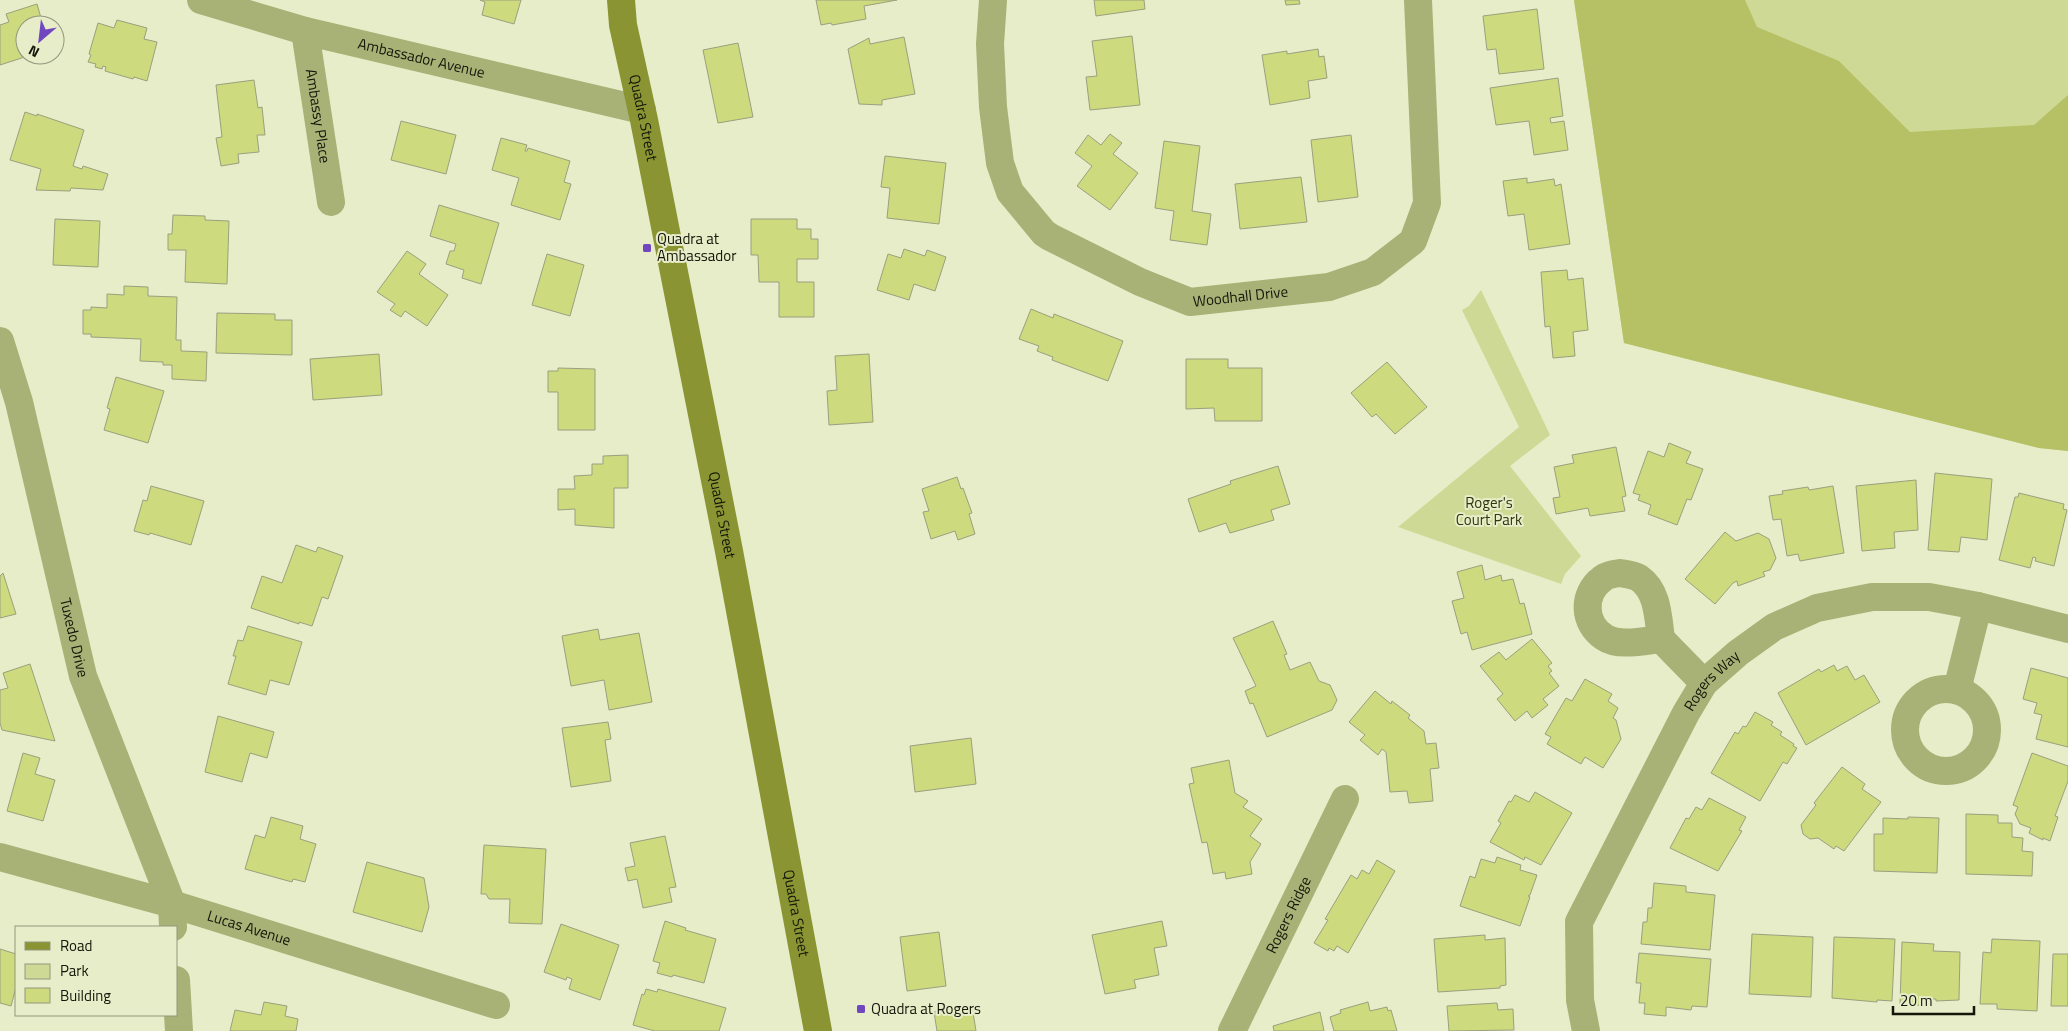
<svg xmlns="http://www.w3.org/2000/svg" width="2068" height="1031" font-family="'Titillium Web',sans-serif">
<rect width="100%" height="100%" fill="#e7edc9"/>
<!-- green -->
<path fill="#cfd996" d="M1574,0H2068V451L2039,448L1624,343Z
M1481,290L1550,435L1510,466L1581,556L1565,574L1561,584L1398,527L1519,427L1462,310L1469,306Z"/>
<!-- forest -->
<path fill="#b5c164" d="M1574,0H1745L1757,27L1839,61L1910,132L2034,125L2068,95V451L2039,448L1624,343Z"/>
<!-- building -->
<path fill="#cdda7d" stroke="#9aa07e" d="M480,0H521L514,24L482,15L485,2Z
M816,0H897L864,6L866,19L832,25L831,23L821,25Z
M1094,0H1144L1145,9L1096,16Z
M1285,0H1299L1300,4L1286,5Z
M37,4L43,25H25V55H31L0,65V25L9,22L6,14Z
M1537,9L1544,69L1499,74L1496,49L1487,50L1483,16Z
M117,20L147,28L144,39L157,42L147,81L134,77L133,79L105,71L106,67L103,66L102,69L95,67L96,64L88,62L91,55L89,54L98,23L114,28Z
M1132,36L1140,105L1090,110L1086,77L1097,76L1092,41Z
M904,37L915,94L882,100V105L859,104L848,49L869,38L870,44Z
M738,43L753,117L718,123L703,50Z
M1318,49L1319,57L1324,56L1327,78L1308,81L1310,98L1270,105L1262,55L1287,51V54Z
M1558,78L1563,116L1550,118L1551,123L1564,121L1568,150L1534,155L1529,121L1496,125L1490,88Z
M254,80L258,108L262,107L265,135H257L259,152L238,154L239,163L221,166L216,138L222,137L216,85Z
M25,112L37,116V114L84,130L73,166L82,169L83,166L108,174L103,190L71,188L70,191L36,190L41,169L10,160Z
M401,121L456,135L446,174L391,160Z
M1110,134L1122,143L1113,154L1138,173L1110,210L1077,186L1092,166L1075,153L1088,135L1101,145Z
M1351,135L1358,197L1318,202L1311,140Z
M501,138L527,145L525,151H527L528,148L570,161L564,182L571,184L560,220L511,205L519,178L492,170Z
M1164,141L1200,146L1192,211L1211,214L1207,245L1170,240L1174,211L1155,208Z
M885,156L946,163L939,224L887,218L890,188L881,187Z
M1301,177L1307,222L1240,229L1235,184Z
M1527,178V183L1554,179L1555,186L1561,184L1570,244L1529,250L1524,214L1508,216L1503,181Z
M439,205L499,223L481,284L462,278L464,270L446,264L450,251H454L456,244L430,236Z
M173,215L205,216V220L229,221L227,284L185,282L186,250H168V234H172Z
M55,219L100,221L98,267L53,265Z
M751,219H797V229H811V239H818V259H797V282H814V317H779V282H759L758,255H751Z
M904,249L925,256L927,250L946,257L935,291L914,284L909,300L877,290L888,254L901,258Z
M407,251L426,264L419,274L448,295L427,326L405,311L401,317L390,310L395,304L377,292Z
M547,254L584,265L570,316L532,305Z
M1567,270L1568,280L1583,278L1588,330L1573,332L1575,356L1553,358L1550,326L1545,327L1541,272Z
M124,286L148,287V296L177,297L176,340H181V351L207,352L206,381L172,379V365H163V362L140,361L141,339L91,337V334H83V310H91V307L107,308V294L124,295Z
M1031,309L1053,318L1054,314L1123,341L1108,381L1052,360L1053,357L1037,351L1039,346L1019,339Z
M217,313L275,314V320H292V355L216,353Z
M379,354L382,395L313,400L310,359Z
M869,354L873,422L829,425L827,391L837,390L835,356Z
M1186,359H1228V368H1262V421H1215L1214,408L1186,409Z
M1387,362L1427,407L1395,434L1376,414L1372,417L1351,393Z
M558,368L595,369V430H558V392H548V371H558Z
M116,377L164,391L148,443L104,430L110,409L107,408Z
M1669,443L1691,452L1686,463L1703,469L1691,500L1687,499L1677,525L1648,514L1651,505L1638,500L1640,495L1633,493L1648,451L1664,457Z
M1616,447L1626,496L1622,497L1625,511L1590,516L1588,508L1556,514L1553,498L1560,497L1554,467L1574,463L1572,455Z
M628,455V488H614V528L575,525V509L558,510V489H575L574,476L592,475V464H603V456Z
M1278,466L1290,504L1271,510L1274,520L1230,533L1226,523L1199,532L1188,499L1231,484L1230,481Z
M1935,473L1992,479L1987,540L1961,537L1959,552L1928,550Z
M957,477L961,489L963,488L972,513L969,514L975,534L958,540L955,531L931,539L923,512L929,511L922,489Z
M1916,480L1918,530L1894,532L1895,548L1862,551L1856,486Z
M151,486L204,501L191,545L150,533L149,535L134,531L143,500L147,501Z
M1833,486L1844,553L1800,561L1798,554L1787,556L1781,519L1773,520L1769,496L1783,494L1782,491L1808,487L1809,490Z
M2019,493L2064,504L2063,509L2067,510L2054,566L2035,561L2036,558L2033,557L2030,568L1999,560L2015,497H2018Z
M1725,532L1736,541L1758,533L1769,539L1776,558L1770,570L1763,572L1765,576L1738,586L1737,581L1733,583L1715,604L1685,579Z
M296,545L316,552L318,547L343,556L328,599L322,597L312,626L299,622V624L251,608L262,576L282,583Z
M1482,565L1485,580L1501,575L1502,581L1513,579L1520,604L1524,603L1532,634L1472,650L1467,632L1461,634L1452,601L1464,598L1457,572Z
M3,573L16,614L0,618V576Z
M1273,621L1287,654L1284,655L1290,670L1310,662L1319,681L1330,685L1337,700L1332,710L1267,737L1253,703L1250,704L1245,691L1256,686L1233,638Z
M248,626L302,642L289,685L270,680L266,695L228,684L236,656H233L238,640L243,641Z
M598,629L600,640L639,633L652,702L609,710L604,680L571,686L562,636Z
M1532,639L1552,663L1548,666L1552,671L1549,673L1559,686L1543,699L1548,705L1532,718L1527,711L1515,721L1497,699L1503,694L1480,666L1499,652L1506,660Z
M30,664L55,741L2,730L0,723V690L8,688L3,673Z
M1834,665L1837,671L1847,666L1855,680L1864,675L1880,702L1806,745L1778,693L1819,669L1821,672Z
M2031,668L2068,678V747L2036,739L2042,715L2034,713L2037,703L2023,699Z
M1585,679L1612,694L1608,701L1618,708L1613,718L1616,720L1621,739L1603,768L1585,757L1581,764L1547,744L1551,737L1545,734L1566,698L1572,701Z
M1375,691L1391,704L1392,701L1410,715L1408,718L1424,731L1426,744L1436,743L1439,768L1430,769L1433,801L1409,803L1407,791L1390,792L1386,752L1382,749L1378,755L1360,740L1365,735L1349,722Z
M1755,712L1773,722L1771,725L1782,732L1780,735L1794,744L1793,746L1797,748L1787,764L1783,762L1760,801L1711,773L1735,732L1738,734L1743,726L1746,727Z
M218,716L274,732L267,758L250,753L242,782L205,772Z
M608,722L611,739L605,740L611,781L571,787L562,728Z
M971,738L976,784L915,792L910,746Z
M23,753L40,758L35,774L55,780L43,821L7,811Z
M2032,753L2068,766V781L2055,816L2058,817L2050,841L2043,838V840L2029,833L2031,828L2020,824L2015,814L2018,807L2013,805Z
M1229,760L1235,793L1248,801L1243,807L1262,819L1250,836L1261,844L1250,862L1252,874L1226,879L1225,872L1213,874L1207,842L1202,843L1189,784L1194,783L1191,768Z
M1842,767L1865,784L1862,789L1881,802L1844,851L1836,846L1834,849L1818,838L1810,839L1803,834L1801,825L1816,805L1814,803Z
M1535,792L1572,813L1541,865L1525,857L1524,860L1490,842L1501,823L1498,821L1509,801L1511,802L1515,795L1529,802Z
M1709,798L1746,817L1739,830L1742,831L1718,871L1670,848L1686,818L1689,819L1696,807L1702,810Z
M1966,814L1998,815V823H2012V837L2023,838L2022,851L2033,852L2032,876L1966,874Z
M271,817L303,826L300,839L316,844L305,882L293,879L292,882L245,869L255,835L265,838Z
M1908,817L1939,818L1937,873L1874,871V834H1883V818L1908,819Z
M665,836L676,887L669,888L672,902L643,908L637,879L628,881L625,868L635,866L630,843Z
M484,845L546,849L542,924L509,923L510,899H489L486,894H481Z
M1497,857L1521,865L1520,870L1537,875L1530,895L1528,896L1530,897L1520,926L1460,906L1470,876L1475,878L1481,859L1495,863Z
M1377,860L1395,871L1348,953L1337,946L1334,951L1329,948L1328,951L1314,943L1328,920L1325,919L1351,875L1357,879L1362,870L1369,874Z
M367,862L424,878L429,907L422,932L353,912Z
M1654,883L1686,886V892L1715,895L1710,950L1641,944L1643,922H1647L1648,908H1652Z
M665,921L686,928L685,930L716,939L704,983L673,975L672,977L657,973L660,963L653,961Z
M1162,921L1167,946L1154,948L1159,975L1134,980L1136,988L1105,994L1092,935Z
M561,924L619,945L600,1000L569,989L572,979L567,977L566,980L544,972Z
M939,932L946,986L907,991L900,937Z
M1752,934L1813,937L1811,997L1749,994Z
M1485,935V940L1505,938L1506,985L1500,986V988L1438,992L1434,939Z
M1834,937L1895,939L1892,1001L1877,1000V1002L1832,998Z
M1992,939L2040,941L2037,1011L1997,1009V1004H1980L1983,952L1991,953Z
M1902,942L1934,944L1933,951L1960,952L1959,1000L1936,1001V999H1932L1931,1006L1900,1004Z
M0,949L16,954V987L11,1006L0,1003Z
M1639,953L1711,959L1707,1007L1692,1006L1691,1010L1666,1007V1016L1644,1014L1645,1003H1639L1641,983H1636Z
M2053,954H2068V1006H2051Z
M646,989L657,992L658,989L726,1008L719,1031H655L633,1025L642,994L644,995Z
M264,1002L287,1006L285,1016L298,1019L296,1031H230L235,1010L261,1015Z
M1368,1002L1370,1011L1387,1007L1388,1011L1391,1010L1397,1031H1334L1330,1017L1341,1013L1340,1010Z
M1497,1003L1498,1010L1513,1009L1514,1030L1449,1031L1447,1006Z
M972,1006L976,1031H937L934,1012Z
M1320,1012L1324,1031H1274L1273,1026Z"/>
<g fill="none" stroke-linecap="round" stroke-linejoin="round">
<!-- minor -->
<g stroke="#a8b176" stroke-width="28">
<path id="s1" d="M201,0L305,31L642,110"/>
<path id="s2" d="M993,0L990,44L993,107L1000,163L1010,192L1044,233L1050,237L1140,282L1190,302L1329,287L1373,272L1413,241L1427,203L1418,0"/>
<path id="s3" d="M305,31L331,202"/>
<path id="s4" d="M0,341L19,402L83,676L172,904L173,927"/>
<path d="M1620,573C1626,574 1634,575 1639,578C1658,591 1658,617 1661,639C1644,641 1618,647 1604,637C1583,623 1582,594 1602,579C1606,575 1614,574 1620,573Z"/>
<path d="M1661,639L1704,683"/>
<circle cx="1946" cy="730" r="41"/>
<path d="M1957,690L1978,606"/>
<path id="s5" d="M0,857L172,904L496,1005"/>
<path d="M176,980L179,1031"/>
<path id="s6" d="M1232,1031L1345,799"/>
<path id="s7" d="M1586,1031L1580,1000L1579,922L1686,713L1704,683L1738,653L1774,627L1817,608L1872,597H1929L1978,606L2068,629"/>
</g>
<!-- secondary -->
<path stroke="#8a9433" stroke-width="28" id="s8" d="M621,0L623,25L644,120L729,551L818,1031"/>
</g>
<!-- markers -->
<g fill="#7147c0" stroke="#e7edc9" stroke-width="2">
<rect x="642" y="243" width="10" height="10" rx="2.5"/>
<rect x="856" y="1004" width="10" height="10" rx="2.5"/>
</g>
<g text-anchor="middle" stroke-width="4" stroke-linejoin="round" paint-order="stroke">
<!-- street labels -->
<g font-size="15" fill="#141609" stroke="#e7edc9">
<text dy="5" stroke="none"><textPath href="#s1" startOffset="228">Ambassador Avenue</textPath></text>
<text dy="5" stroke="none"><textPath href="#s3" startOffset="86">Ambassy Place</textPath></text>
<text dy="5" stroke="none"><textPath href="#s8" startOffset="120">Quadra Street</textPath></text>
<text dy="5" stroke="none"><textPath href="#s2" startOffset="460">Woodhall Drive</textPath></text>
<text dy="5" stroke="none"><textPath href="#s8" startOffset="525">Quadra Street</textPath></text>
<text dy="5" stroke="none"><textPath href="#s4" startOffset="306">Tuxedo Drive</textPath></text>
<text dy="5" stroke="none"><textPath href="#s7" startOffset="386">Rogers Way</textPath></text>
<text dy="5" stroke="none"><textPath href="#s8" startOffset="930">Quadra Street</textPath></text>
<text dy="5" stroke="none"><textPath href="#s6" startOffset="129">Rogers Ridge</textPath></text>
<text dy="5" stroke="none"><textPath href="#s5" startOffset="259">Lucas Avenue</textPath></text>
</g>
<!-- poi labels -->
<g font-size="15" fill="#141609" stroke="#e7edc9" text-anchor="start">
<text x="657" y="244">Quadra at<tspan x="657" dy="17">Ambassador</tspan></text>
<text x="871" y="1014">Quadra at Rogers</text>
</g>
<!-- park labels -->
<g font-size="15" fill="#31360e" stroke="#e7edc9">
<text x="1489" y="508">Roger's<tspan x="1489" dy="17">Court Park</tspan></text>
</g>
</g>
<!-- legend -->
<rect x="15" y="926" width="162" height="90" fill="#e7edc9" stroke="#93977c"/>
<rect x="25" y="942" width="25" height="8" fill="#8a9433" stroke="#93977c"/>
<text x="60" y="951" font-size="15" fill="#141609">Road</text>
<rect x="25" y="964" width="25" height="15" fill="#cfd996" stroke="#93977c"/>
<text x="60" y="976" font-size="15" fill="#141609">Park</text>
<rect x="25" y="988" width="25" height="15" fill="#cdda7d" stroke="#93977c"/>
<text x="60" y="1001" font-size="15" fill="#141609">Building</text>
<!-- north arrow -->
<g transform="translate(40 40) rotate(208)"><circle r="24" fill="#e7edc9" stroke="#93977c"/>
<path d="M0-4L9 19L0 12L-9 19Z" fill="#7147c0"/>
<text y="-8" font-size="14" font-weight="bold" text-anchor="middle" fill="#141609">N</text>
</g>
<!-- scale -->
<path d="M1893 1006v8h81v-8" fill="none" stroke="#141609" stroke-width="2.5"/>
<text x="1900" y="1006" font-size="15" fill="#141609" stroke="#e7edc9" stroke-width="4" paint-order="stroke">20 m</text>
</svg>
